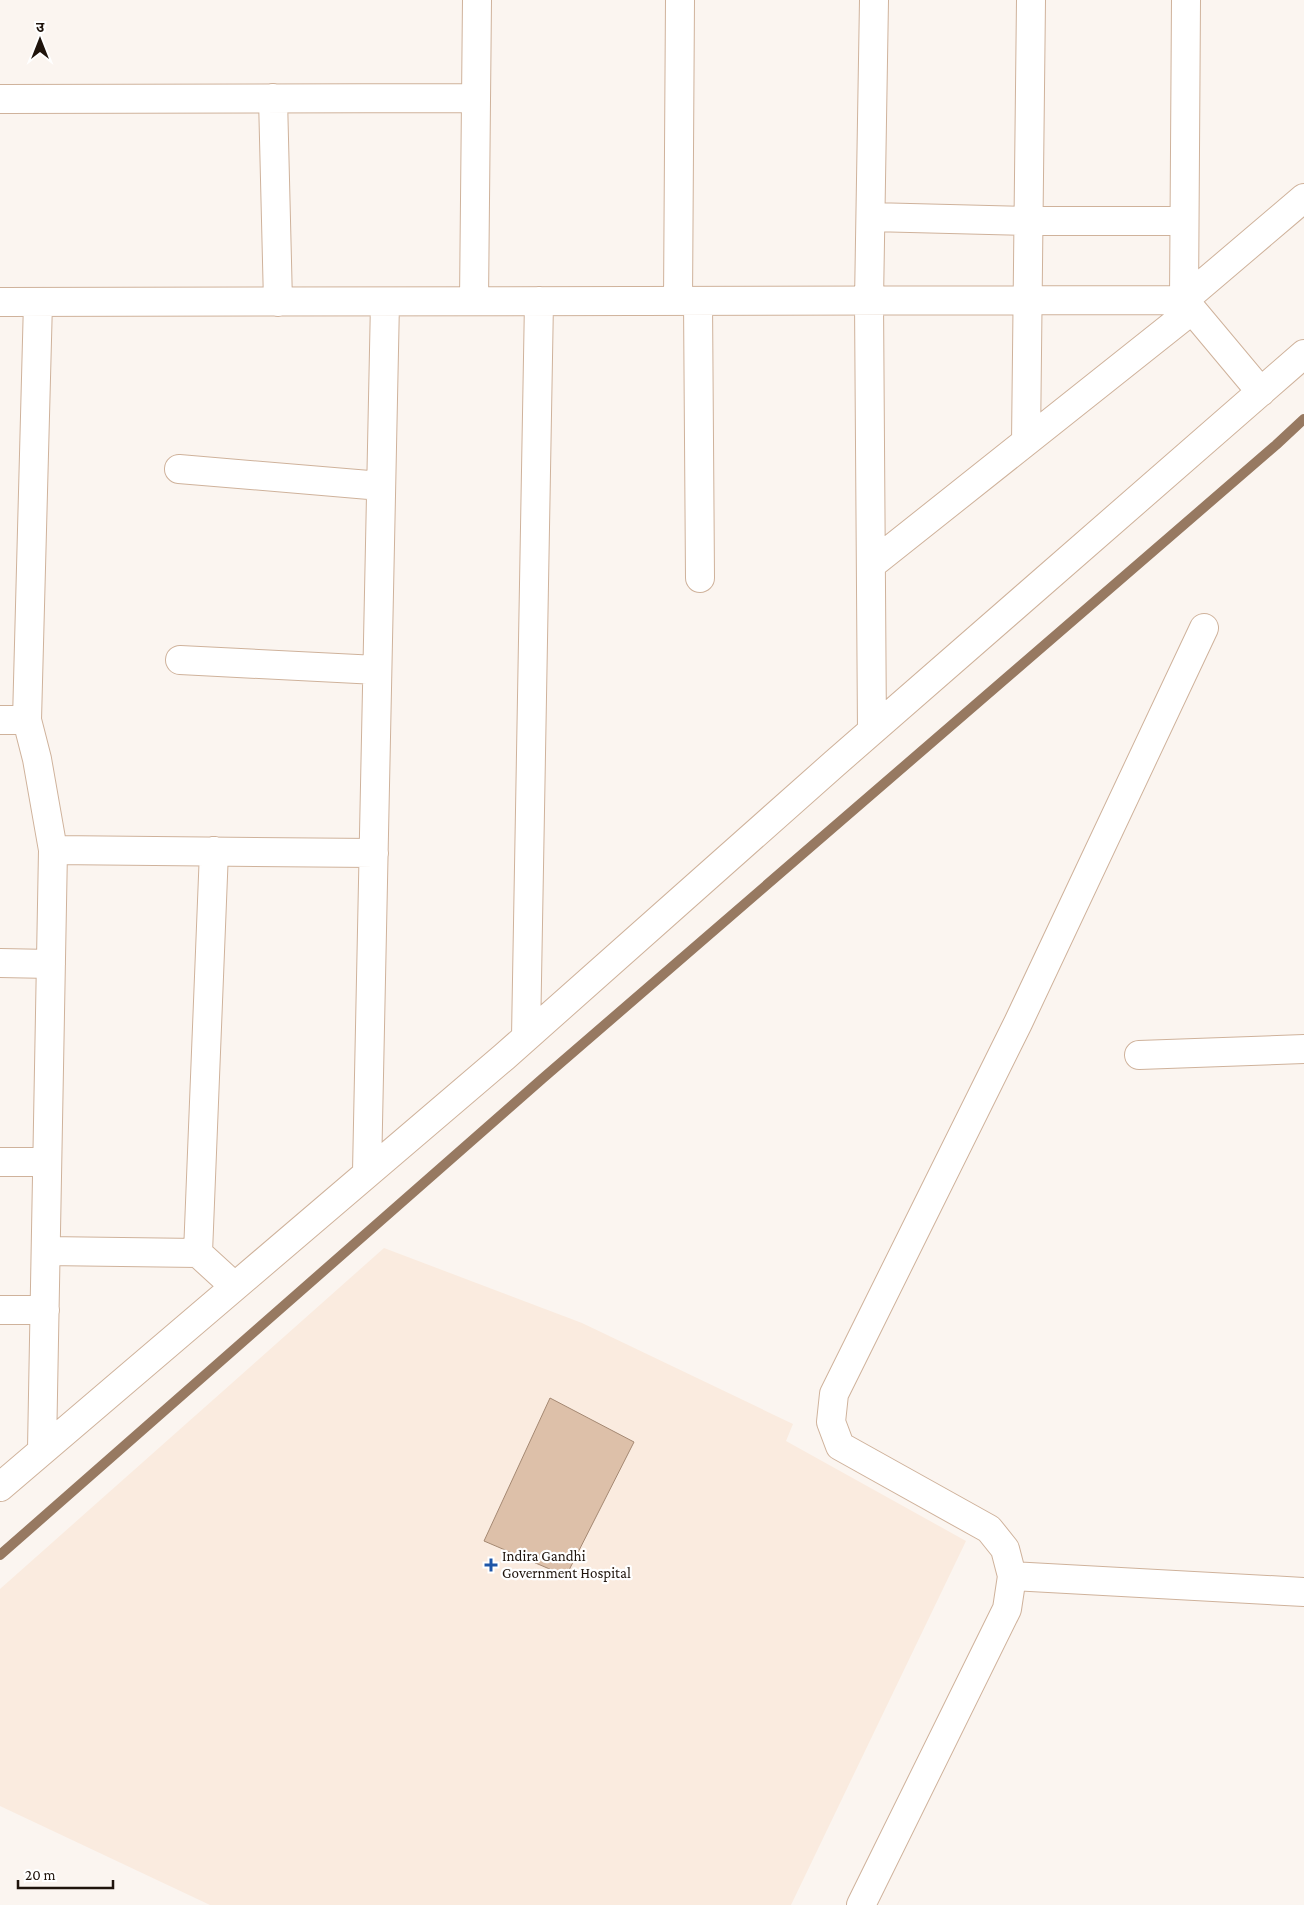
<svg xmlns="http://www.w3.org/2000/svg" width="1304" height="1905" font-family="'Crimson Pro','Noto Sans Devanagari',serif">
<rect width="100%" height="100%" fill="#fbf5f0"/>
<!-- built -->
<path fill="#faebdf" d="M384,1248L582,1323L793,1424L786,1441L966,1541L791,1905H210L0,1806V1589Z"/>
<g fill="none" stroke-linecap="round" stroke-linejoin="round">
<!-- stream -->
<path stroke="#977961" stroke-width="10" d="M0,1555L542,1079L1276,445L1304,419"/>
</g>
<!-- building -->
<path fill="#ddc0a9" stroke="#a48872" d="M550,1398L634,1442L566,1576L484,1541Z"/>
<g fill="none" stroke-linecap="round" stroke-linejoin="round">
<!-- minor casing -->
<g stroke="#cfb29b" stroke-width="30">
<path id="minor" d="M273,98L278,302
M0,99L476,98
M871,217L1028,221H1184
M1184,300L1186,0
M1184,300L1304,198
M474,301L477,0
M678,301L680,0
M698,301L700,578
M0,302L1184,300L1261,392
M1026,442L1031,0
M179,469L381,486
M871,565L1192,310
M180,660L377,670
M0,720H27L38,302
M27,720L37,759L53,850L42,1449
M872,731L869,301L874,0
M53,850L374,853
M214,851L198,1253L234,1286
M0,963L51,964
M526,1037L539,301
M1139,1055L1304,1049
M0,1162H47
M367,1172L385,302
M46,1251L198,1253
M0,1310H45
M0,1487L504,1057L834,764L1304,354
M1012,1576L1304,1592
M861,1905L1007,1609L1012,1576L1005,1549L989,1529L840,1446L831,1422L834,1394L1018,1023L1204,628"/>
</g>
<!-- minor -->
<use href="#minor" stroke="#fff" stroke-width="28"/>
</g>
<!-- markers -->
<path fill="#1e56a8" stroke="#fff" stroke-width="2" d="M488.5 1557.5h5v5h5v5h-5v5h-5v-5h-5v-5h5z"/>
<g text-anchor="middle" stroke-width="4.5" stroke-linejoin="round" paint-order="stroke">
<!-- poi labels -->
<g font-size="15" fill="#1f140c" stroke="#fff" text-anchor="start">
<text x="502" y="1561">Indira Gandhi<tspan x="502" dy="17">Government Hospital</tspan></text>
</g>
</g>
<!-- north arrow -->
<g transform="translate(40 40)" stroke="#ffffff" stroke-width="4" paint-order="stroke">
<path d="M0-4L9 19L0 12L-9 19Z" fill="#1f140c"/>
<text y="-8" font-size="14" font-weight="bold" text-anchor="middle" fill="#1f140c">उ</text>
</g>
<!-- scale -->
<path d="M18 1880v8h95v-8" fill="none" stroke="#1f140c" stroke-width="2.5"/>
<text x="25" y="1880" font-size="15" fill="#1f140c" stroke="#ffffff" stroke-width="4" paint-order="stroke">20 m</text>
</svg>
